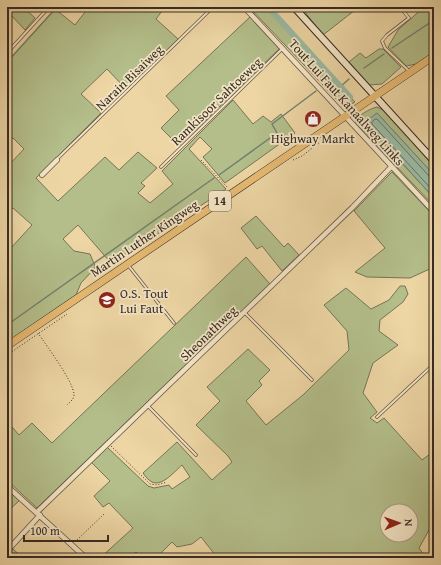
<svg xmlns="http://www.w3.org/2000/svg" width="441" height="565" font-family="'Gentium Book Plus',serif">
<rect width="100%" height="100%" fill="#edd5a4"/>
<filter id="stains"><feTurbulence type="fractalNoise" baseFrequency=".005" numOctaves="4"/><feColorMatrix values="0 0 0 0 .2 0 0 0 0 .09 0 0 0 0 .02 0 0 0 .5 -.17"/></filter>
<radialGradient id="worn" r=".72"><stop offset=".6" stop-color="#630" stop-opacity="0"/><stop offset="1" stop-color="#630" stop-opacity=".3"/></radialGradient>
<!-- green -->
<path fill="#b3be8a" stroke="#767458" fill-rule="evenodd" d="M7,7H23L35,18L25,30L11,15L7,18Z
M89,7H165L156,19L178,39L127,90L107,69L81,94L101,113L36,178L58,201L105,157L119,170L138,152L157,168L141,183L145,186L138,193L150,203L173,184L162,171L233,100L253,124L263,116L271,122L281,114L295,133L225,183L203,157L212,149L200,137L189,149L226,189L121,258L110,262L78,225L63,239L74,251L90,254L95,266L94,269L81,283L76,295L7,342V246L10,249L32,225L13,208L7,212V167L24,149L13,138L7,143V62L55,9L75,25Z
M249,7H268L333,79L355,102L346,107L342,106L340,103Z
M301,7H359L323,35Z
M424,7L434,18V52L416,64L406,66L388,47L398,30Z
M250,17L280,48L179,146L161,128L179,110L166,96Z
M379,49H383L401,67L382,84L369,85L349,62L360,53L366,58Z
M377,107L385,111L434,165V175L377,113L365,123L434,198V206L355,123C358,115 369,109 377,107Z
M392,172L434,216V267L410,278L367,277L355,272L385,248L354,211Z
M256,216L284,247L288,243L299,255L282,271L262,246L257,249L241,228Z
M246,257L270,284L37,508L7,480V421L19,435L32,423L52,443Z
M400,286H405L408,294L403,302L380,320L379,331L398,345L373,363L363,393L377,412L370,418L377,423L384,418L422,460L434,451V521L419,548L426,558H214L216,556L201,537L192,544L177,547L172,542L156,558H142L136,552L129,558H100L133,528L109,503L103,507L94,496L110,481L91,462L107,447L148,486L154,488L169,485L172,489L190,477L182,465C175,471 162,487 152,482C148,480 145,476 143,473L177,442L212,480L232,462L228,456L196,425L220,401L207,387L248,349L270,370L259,381L262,385L246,401L266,425L303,395L349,350L347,331L324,305L346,288L371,309L389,300ZM387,511H411V535H387Z
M7,489L20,500L7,512Z
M13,549L23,558H7V555Z"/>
<!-- water -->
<path fill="#9ab9a1" stroke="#73806f" d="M377,113L434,175V198L365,122Z"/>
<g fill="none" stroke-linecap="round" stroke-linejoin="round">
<!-- shore -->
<path stroke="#697263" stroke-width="1" d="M434,178L429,176L377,119H375L372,122V124L434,192"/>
<!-- stream -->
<path stroke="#73806f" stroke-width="1.5" d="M392,48L434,20
M7,62L57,7
M364,68L384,54
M327,84L333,79
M340,87L349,79
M219,175L277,133L272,124L316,91
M7,325L214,178"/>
<!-- canal -->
<path stroke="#9ab9a1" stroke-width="6" d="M268,7L350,97"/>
<!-- lane casing -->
<g stroke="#655645" stroke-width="3.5">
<path id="lane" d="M400,7L409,18L387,35L382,41L385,48L409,71
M7,53L49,7
M428,152L434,146
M57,159L213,7
M161,167L282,49
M128,265L174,323
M245,313L312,380
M148,406L196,455
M377,417L434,364
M210,558L211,557"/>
</g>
<!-- street casing -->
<g stroke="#655645" stroke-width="6">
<path id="street" d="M244,7L434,212
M42,175L57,160
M7,486L86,558
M37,512L352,208L391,167
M7,551L40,515"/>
</g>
<!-- secondary casing -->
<g stroke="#382b25" stroke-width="8">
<path id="secondary" d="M294,7L434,161"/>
</g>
<!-- primary casing -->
<g stroke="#382b25" stroke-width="8">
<path id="primary" d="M7,346L434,56"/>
</g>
<!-- path -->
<path stroke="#382b25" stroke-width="1" stroke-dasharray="1 2" stroke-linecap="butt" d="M428,7L434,15
M201,160L228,188
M293,160L302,156L320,142
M433,295L434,294
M38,333C46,345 74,382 74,395C74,399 70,402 67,405
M7,355L67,314
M111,446L150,484L157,485L167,482
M75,542L104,514"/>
<!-- lane -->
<use href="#lane" stroke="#f3e4c4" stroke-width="2"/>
<!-- street -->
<use href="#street" stroke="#f3e4c4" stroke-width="4.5"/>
<!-- secondary -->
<use href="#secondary" stroke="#f3e4c4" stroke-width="6"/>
<!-- primary -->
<use href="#primary" stroke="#e6ba72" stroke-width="7"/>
</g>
<!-- icons -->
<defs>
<g id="shop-disc" transform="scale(0.9)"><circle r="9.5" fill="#8f2418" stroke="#f3e4c4"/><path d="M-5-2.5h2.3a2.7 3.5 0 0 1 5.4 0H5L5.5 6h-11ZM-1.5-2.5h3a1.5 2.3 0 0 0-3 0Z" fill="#fff"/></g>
<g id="school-disc" transform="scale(0.9)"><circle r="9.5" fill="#8f2418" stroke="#f3e4c4"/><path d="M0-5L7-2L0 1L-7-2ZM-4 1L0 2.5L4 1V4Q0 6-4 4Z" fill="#fff"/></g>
</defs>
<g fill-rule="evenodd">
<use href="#shop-disc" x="313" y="119"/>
<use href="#school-disc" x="107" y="300"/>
</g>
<g text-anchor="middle" stroke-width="3.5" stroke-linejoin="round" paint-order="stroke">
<!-- shield labels -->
<rect fill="#f3e4c4" stroke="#706255" stroke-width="1" x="209" y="191" width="22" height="20" rx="3"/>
<g font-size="12" font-weight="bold" fill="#382b25">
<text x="220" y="205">14</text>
</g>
<!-- street labels -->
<g font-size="13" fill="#382b25" stroke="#f3e4c4">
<text transform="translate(129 77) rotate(-44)" y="5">Narain Bisaiweg</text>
<text transform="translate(216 101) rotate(-44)" y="5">Ramkisoor Sahtoeweg</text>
<text transform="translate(347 102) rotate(48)" y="5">Tout Lui Faut Kanaalweg Links</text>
<text transform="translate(144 238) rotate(-34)" y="5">Martin Luther Kingweg</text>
<text transform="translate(208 333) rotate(-44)" y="5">Sheonathweg</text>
</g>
<!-- poi labels -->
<g font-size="13" fill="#382b25" stroke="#f3e4c4">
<text x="313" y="143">Highway Markt</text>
<text x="120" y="298" text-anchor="start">O.S. Tout<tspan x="120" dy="15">Lui Faut</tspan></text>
</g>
</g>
<!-- margin -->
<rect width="441" height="565" fill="none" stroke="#edd5a4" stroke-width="24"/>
<rect x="8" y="8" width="425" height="549" fill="none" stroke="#382b25" stroke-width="2"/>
<rect x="12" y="12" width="417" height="541" fill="none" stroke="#382b25"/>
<!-- north arrow -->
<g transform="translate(399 523) rotate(88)"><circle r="19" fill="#f3e4c4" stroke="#a89a84"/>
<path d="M0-3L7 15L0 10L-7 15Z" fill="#8f2418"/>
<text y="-6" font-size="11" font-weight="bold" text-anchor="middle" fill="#382b25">N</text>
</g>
<!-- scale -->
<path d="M24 535v6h84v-6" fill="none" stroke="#382b25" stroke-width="2"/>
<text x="30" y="535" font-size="12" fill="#382b25" stroke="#f3e4c4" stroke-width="3" paint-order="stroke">100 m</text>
<rect width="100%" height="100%" filter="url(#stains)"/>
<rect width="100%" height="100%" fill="url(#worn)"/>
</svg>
